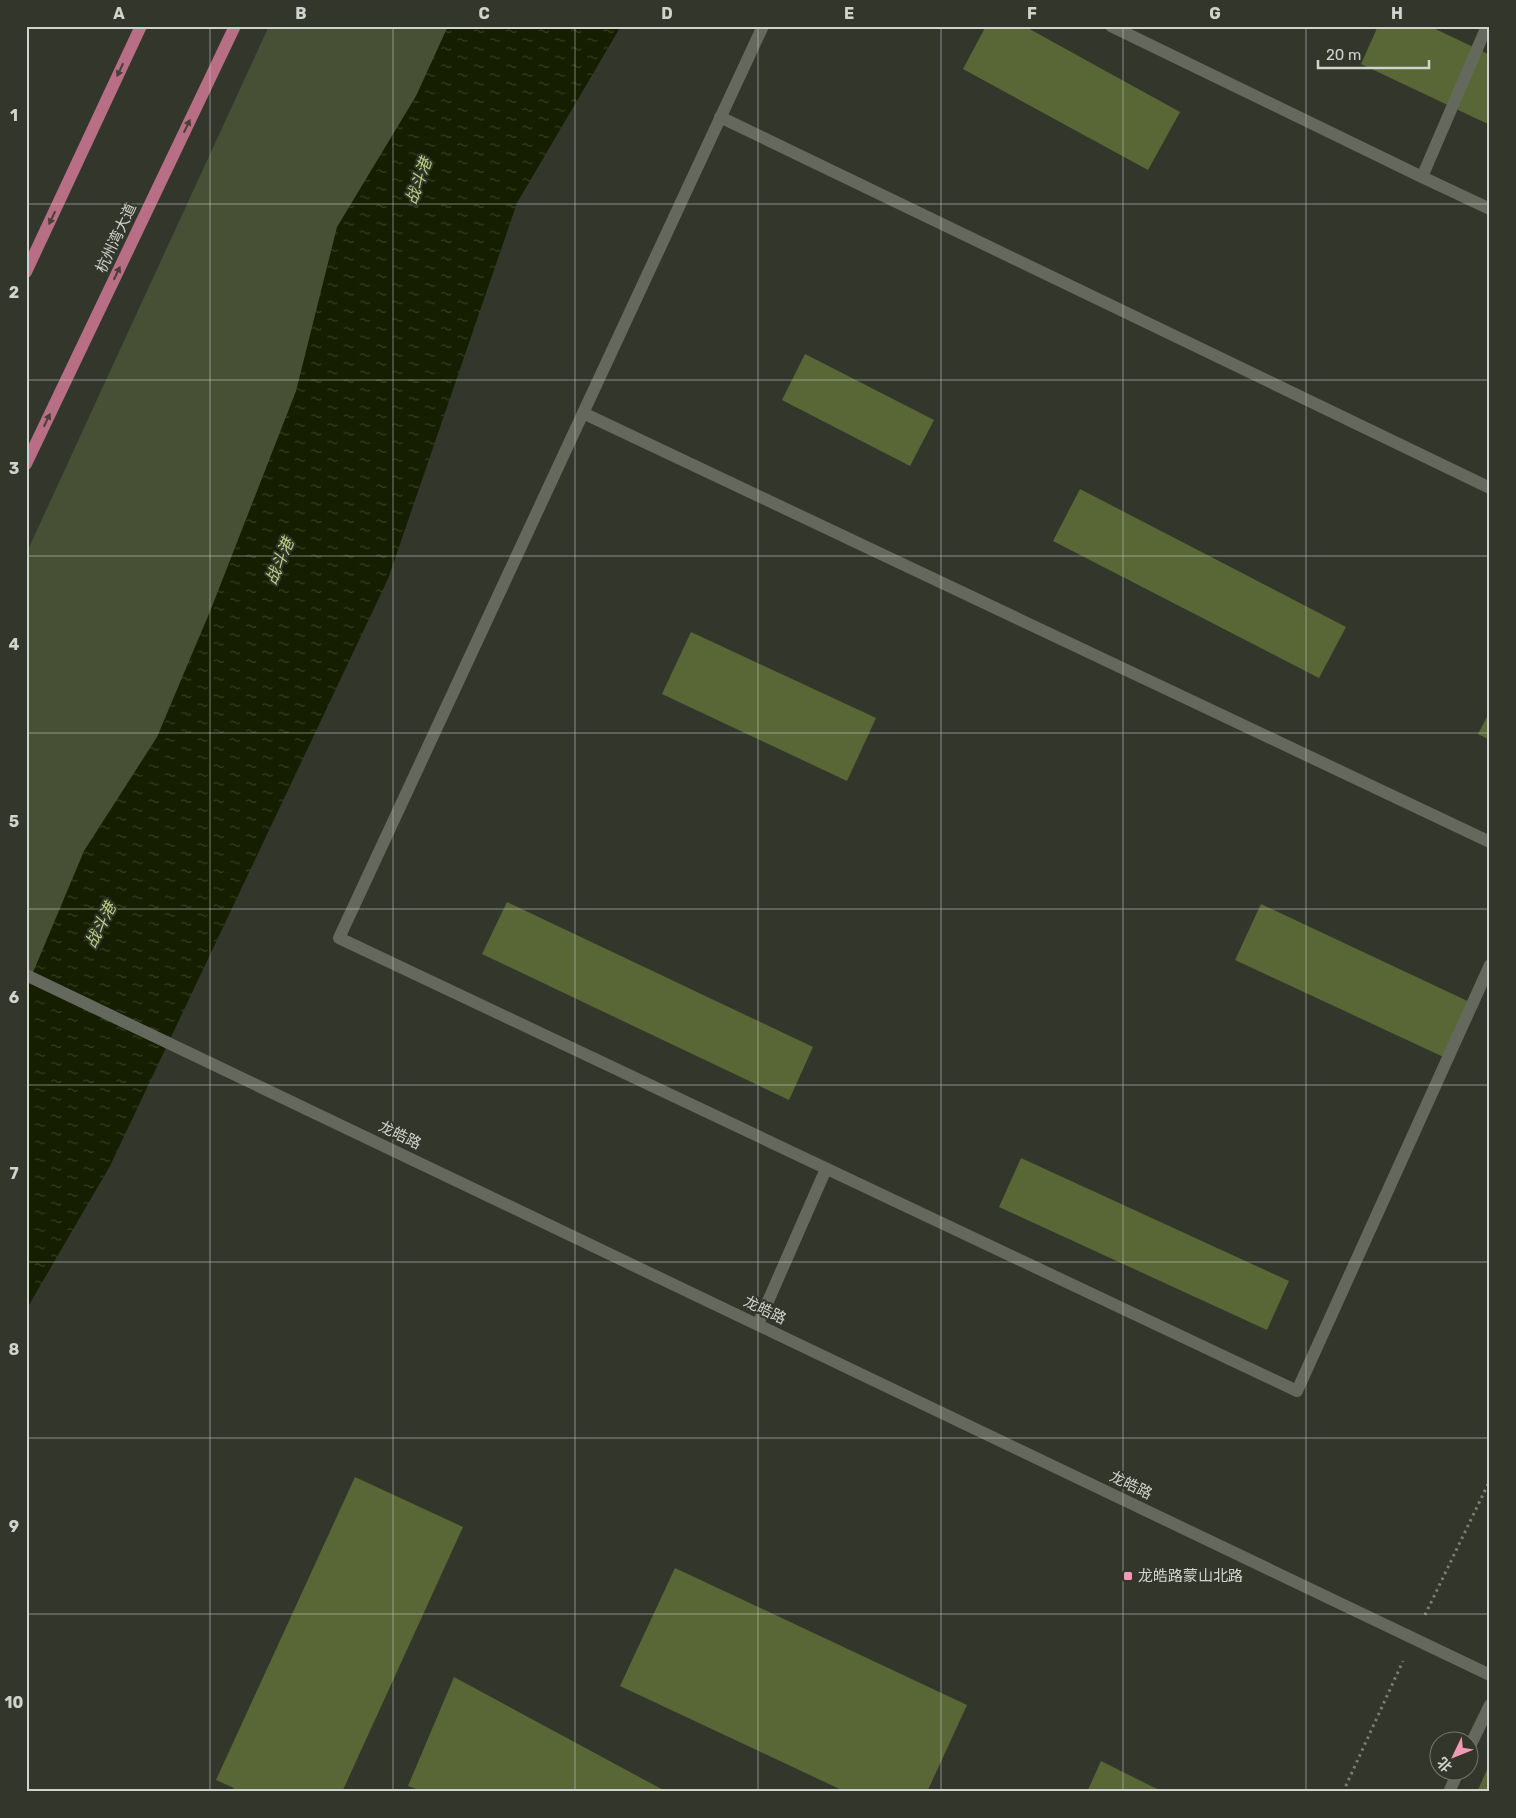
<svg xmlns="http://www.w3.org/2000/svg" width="1516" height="1818" font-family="Rubik,'Noto Sans SC',sans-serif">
<defs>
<pattern id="water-ripples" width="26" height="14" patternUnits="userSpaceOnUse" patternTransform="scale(1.25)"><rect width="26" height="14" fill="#161e00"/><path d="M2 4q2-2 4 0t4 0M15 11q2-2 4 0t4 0" fill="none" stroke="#373e24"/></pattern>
</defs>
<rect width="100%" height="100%" fill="#33372b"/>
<!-- green -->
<path fill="#475034" d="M269,26H467L307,401L168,746L26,1025V554Z"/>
<!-- water -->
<path fill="url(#water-ripples)" d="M448,26H621L517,203L388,579L110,1166L26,1310V989L84,851L157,737L211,609L296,391L337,227L416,96Z"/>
<!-- building -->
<path fill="#596736" d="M986,26H1024L1180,112L1148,170L963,69Z
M1378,26H1429L1490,55V125L1361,64Z
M805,354L934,420L910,466L782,400Z
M1080,489L1346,627L1319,678L1053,541Z
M691,632L876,718L847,781L662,694Z
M1490,711V740L1478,734Z
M507,902L813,1047L789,1100L482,954Z
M1261,904L1476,1005L1450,1060L1235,960Z
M1021,1158L1289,1281L1267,1330L999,1207Z
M355,1477L463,1527L342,1792H231L234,1788L216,1780Z
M675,1568L967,1705L927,1792H846L620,1686Z
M454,1677L667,1792H424L408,1786Z
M1101,1761L1163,1792H1087Z
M1490,1763V1792H1477Z"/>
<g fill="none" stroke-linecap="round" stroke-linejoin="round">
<!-- path -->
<path stroke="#797d72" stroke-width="3" stroke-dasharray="2.5 4" stroke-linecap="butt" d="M1425,1615L1490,1480
M1343,1792L1403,1661"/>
<!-- minor -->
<path stroke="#65695d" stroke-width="12" d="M763,26L339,938L1297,1391L1490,965
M1111,26L1422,177L1487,26
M720,117L1490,488
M1422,177L1490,209
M583,413L1490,842
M26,975L1490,1675
M758,1324L826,1169
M1468,1750L1490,1705
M1449,1792L1459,1770"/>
<!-- major -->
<path stroke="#b86e84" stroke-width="12" d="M26,272L141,26
M26,464L235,26"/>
</g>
<!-- one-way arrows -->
<defs><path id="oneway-solid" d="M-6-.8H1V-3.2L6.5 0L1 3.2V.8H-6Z" transform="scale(1.25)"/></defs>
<g fill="#473f38">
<use href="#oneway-solid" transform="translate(120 70) rotate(115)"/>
<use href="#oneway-solid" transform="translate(187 126) rotate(-65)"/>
<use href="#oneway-solid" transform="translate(52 218) rotate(115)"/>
<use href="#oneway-solid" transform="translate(117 273) rotate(-65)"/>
<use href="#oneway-solid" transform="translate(47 420) rotate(-65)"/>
</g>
<!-- grid -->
<path fill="none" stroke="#d1d4cc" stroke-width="1" stroke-opacity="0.55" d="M210,26V1792M393,26V1792M575,26V1792M758,26V1792M941,26V1792M1123,26V1792M1306,26V1792M26,204H1490M26,380H1490M26,556H1490M26,733H1490M26,909H1490M26,1085H1490M26,1262H1490M26,1438H1490M26,1614H1490"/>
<!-- markers -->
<rect fill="#f09ab5" stroke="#33372b" stroke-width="2" x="1123" y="1571" width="10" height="10" rx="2.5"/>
<g text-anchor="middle" stroke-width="4" stroke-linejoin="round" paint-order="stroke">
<!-- street labels -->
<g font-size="15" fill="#d1d4cc" stroke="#33372b">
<text transform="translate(116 238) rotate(-65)" y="5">杭州湾大道</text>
<text transform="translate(400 1135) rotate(26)" y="5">龙皓路</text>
<text transform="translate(765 1310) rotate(26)" y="5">龙皓路</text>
<text transform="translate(1131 1485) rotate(26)" y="5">龙皓路</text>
</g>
<!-- poi labels -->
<g font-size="15" fill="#d1d4cc" stroke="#33372b" text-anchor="start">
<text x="1138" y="1581">龙皓路蒙山北路</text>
</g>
<!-- water labels -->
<g font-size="16" font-style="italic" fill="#bbd285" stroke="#33372b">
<text transform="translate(418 181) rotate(-70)" y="6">战斗港</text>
<text transform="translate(279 561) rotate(-67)" y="6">战斗港</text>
<text transform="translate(100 925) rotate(-63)" y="6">战斗港</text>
</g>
</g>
<!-- border -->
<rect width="1516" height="1818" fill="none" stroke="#33372b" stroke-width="55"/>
<!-- north arrow -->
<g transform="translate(1454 1756) rotate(227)"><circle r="24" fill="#33372b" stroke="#72766b"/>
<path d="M0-4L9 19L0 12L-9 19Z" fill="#f09ab5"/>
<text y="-8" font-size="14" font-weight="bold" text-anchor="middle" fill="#d1d4cc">北</text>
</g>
<!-- scale -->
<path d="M1318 60v8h111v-8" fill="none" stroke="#d1d4cc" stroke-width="2.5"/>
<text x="1326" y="60" font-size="15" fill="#d1d4cc" stroke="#33372b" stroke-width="4" paint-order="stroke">20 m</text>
<rect x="28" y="28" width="1460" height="1762" fill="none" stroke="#d1d4cc" stroke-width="2"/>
<g font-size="16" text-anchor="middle" font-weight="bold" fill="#d1d4cc">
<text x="119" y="19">A</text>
<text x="301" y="19">B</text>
<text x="484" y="19">C</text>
<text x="667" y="19">D</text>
<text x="849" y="19">E</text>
<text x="1032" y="19">F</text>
<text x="1215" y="19">G</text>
<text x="1397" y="19">H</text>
<text x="14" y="121">1</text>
<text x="14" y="298">2</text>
<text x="14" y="474">3</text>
<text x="14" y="650">4</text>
<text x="14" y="827">5</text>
<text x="14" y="1003">6</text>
<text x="14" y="1179">7</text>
<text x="14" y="1355">8</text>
<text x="14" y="1532">9</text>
<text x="14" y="1708">10</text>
</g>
</svg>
